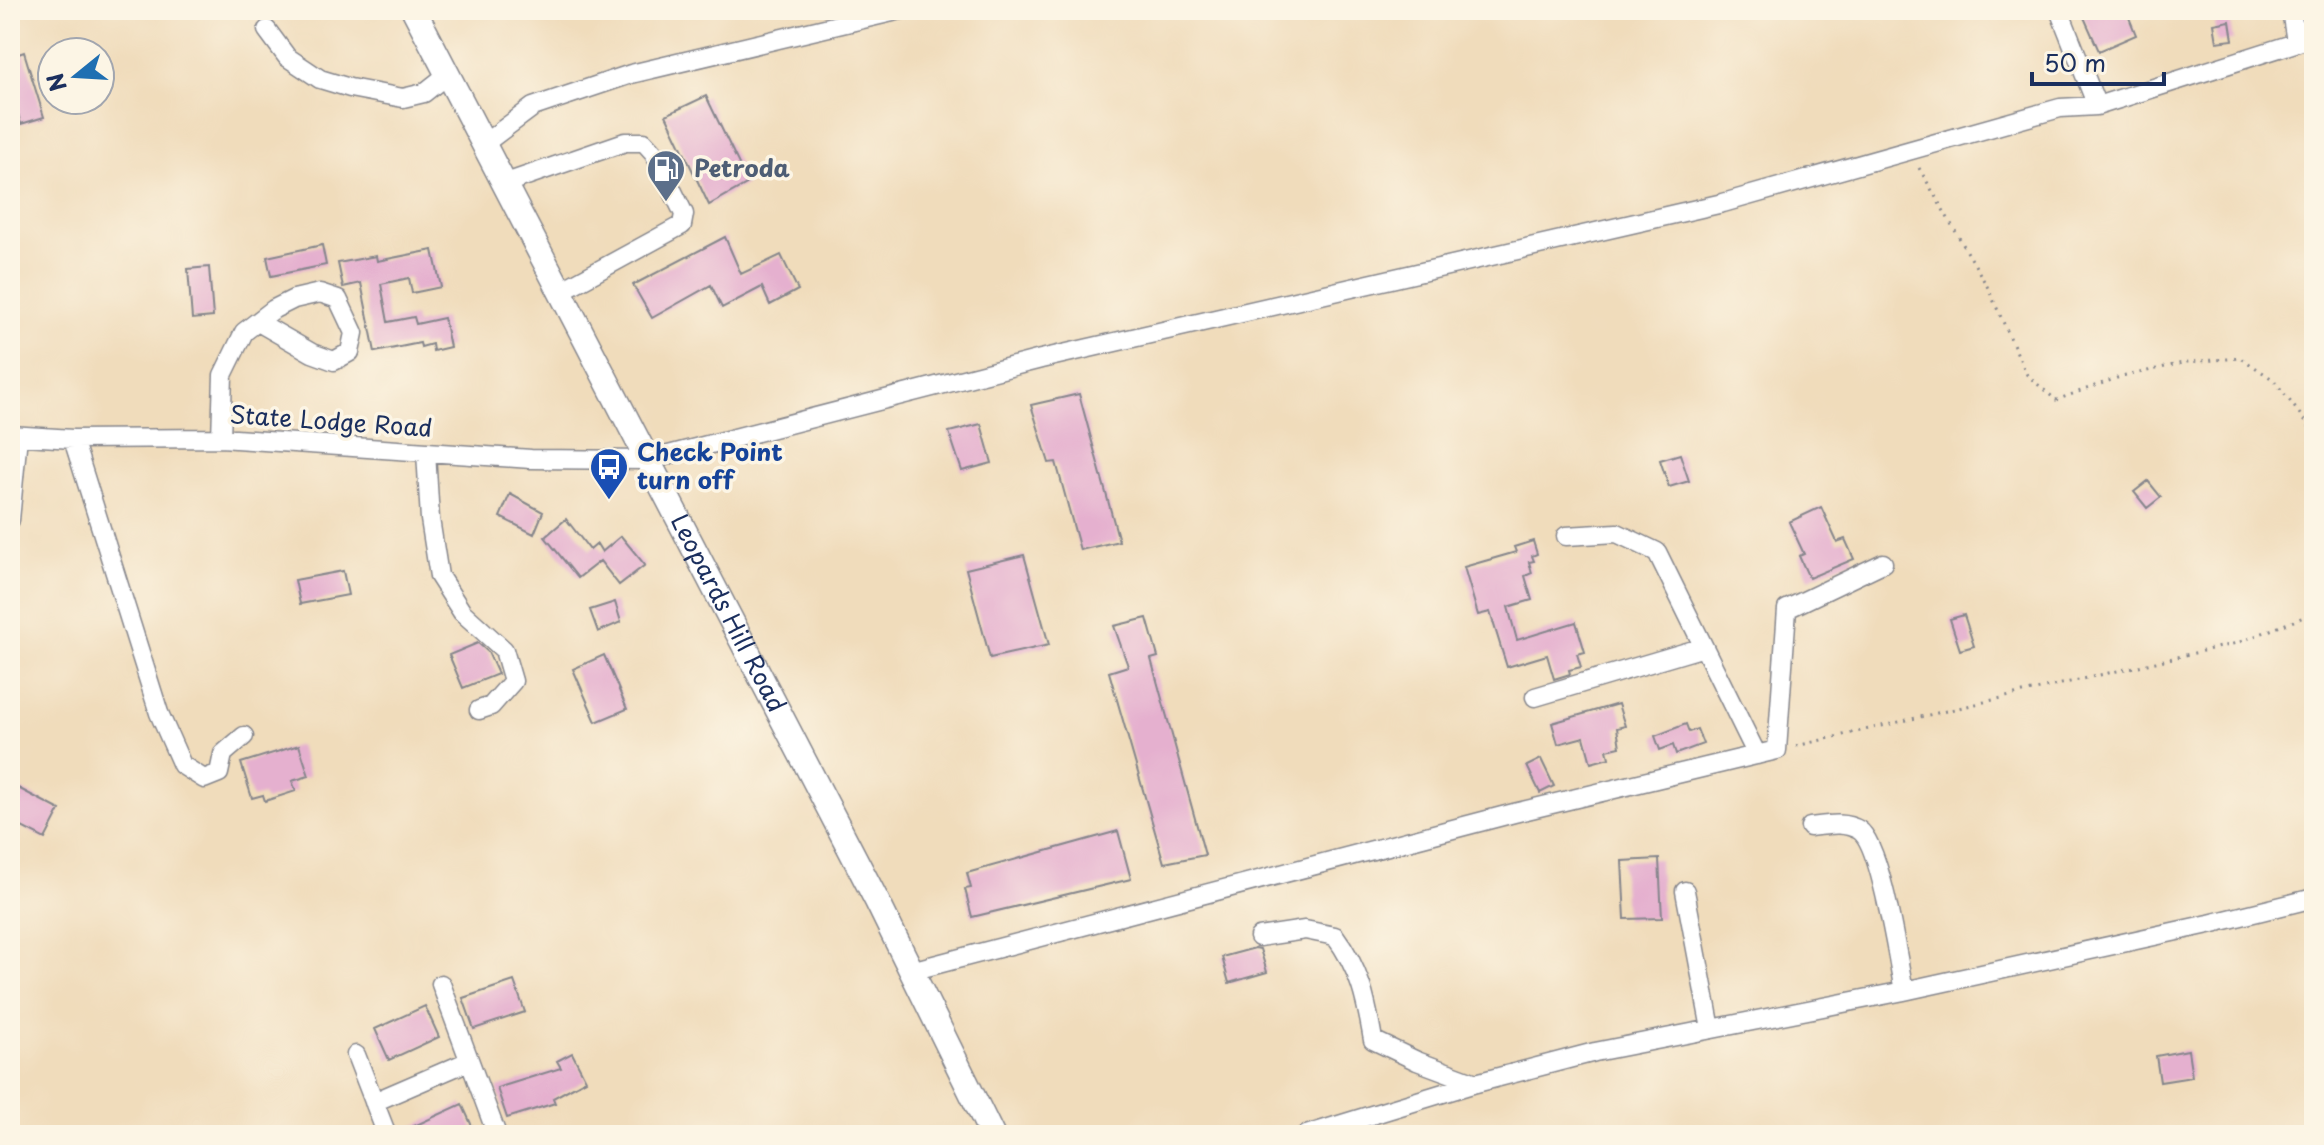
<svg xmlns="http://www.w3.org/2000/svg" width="2324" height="1145" font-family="'Playpen Sans',sans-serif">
<rect width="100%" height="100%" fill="#fcf5e5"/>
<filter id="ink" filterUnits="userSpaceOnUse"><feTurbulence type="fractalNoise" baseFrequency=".0125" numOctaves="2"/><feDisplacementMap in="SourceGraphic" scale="16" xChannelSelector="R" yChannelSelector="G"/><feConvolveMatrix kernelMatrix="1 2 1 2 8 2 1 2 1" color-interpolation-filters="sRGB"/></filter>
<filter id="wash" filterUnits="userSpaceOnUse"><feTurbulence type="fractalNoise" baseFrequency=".006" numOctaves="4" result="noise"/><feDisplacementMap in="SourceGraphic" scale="32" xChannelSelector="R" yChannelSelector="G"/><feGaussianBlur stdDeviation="1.8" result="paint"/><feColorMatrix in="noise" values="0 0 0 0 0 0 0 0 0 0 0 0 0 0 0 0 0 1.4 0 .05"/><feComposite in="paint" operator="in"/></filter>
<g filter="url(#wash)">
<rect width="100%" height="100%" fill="#f0dcbb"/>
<g id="blocks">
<!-- building -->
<path fill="#e5b0cf" d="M2096,10H2126L2136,35L2099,51L2083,15Z
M2230,21L2233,40L2217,42L2214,24Z
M24,52L44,117L21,124L10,88V57Z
M706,96L748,183L709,205L666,115Z
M725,237L741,274L781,255L798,290L770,305L762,287L722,308L711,285L652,318L633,285Z
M322,245L326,265L271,276L267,257Z
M433,250L441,287L412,293L409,278L381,284L388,322L414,317L416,324L444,318L450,347L433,351L432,344L421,347L420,343L375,352L361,283L343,287L338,263L376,256L377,261Z
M209,267L213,317L192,319L188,269Z
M1079,394L1119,541L1080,550L1056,462L1049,463L1031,405Z
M981,424L992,463L962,471L949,432Z
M1680,454L1689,481L1669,487L1660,460Z
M2148,481L2161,497L2147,508L2134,492Z
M510,494L543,512L534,534L500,517Z
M1821,507L1837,542L1845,539L1854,559L1809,578L1799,556L1804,554L1789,522Z
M566,519L590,550L597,544L602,552L621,536L645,565L619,585L600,561L578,578L545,537Z
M1533,541L1537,554L1532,556L1534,561L1529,562L1532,573L1525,576L1532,600L1508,607L1517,640L1576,622L1585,652L1577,654L1581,667L1569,670L1570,674L1554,679L1547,655L1507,667L1490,612L1478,615L1464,567L1516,552L1514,547Z
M1024,555L1049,645L990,658L966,569Z
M343,571L348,595L300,604L295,580Z
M615,602L621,622L598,632L590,610Z
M1964,615L1974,646L1960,650L1950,619Z
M1147,618L1158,657L1151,659L1205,855L1164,863L1109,672L1128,666L1114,626Z
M478,643L488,652L498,674L463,688L449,655Z
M604,655L627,709L596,722L573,669Z
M1618,704L1625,726L1617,728L1620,747L1607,750L1609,758L1591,763L1584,737L1558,744L1552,723Z
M1686,724L1689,732L1697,729L1703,744L1676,754L1673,745L1660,750L1655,736Z
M299,745L309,776L292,781L296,791L265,801L263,795L252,798L241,763Z
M1541,759L1554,786L1540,793L1527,766Z
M18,788L60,810L45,839L10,821V803Z
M1118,831L1131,879L972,917L965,889L971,888L967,873Z
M1659,859L1662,918L1625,919L1622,861Z
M1255,948L1260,949L1267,972L1229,983L1222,957Z
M514,981L525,1012L474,1029L463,998Z
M425,1006L439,1037L389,1060L375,1029Z
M2188,1050L2192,1077L2160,1082L2156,1056Z
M572,1053L586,1080L553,1098L555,1103L507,1118L497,1088L561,1068L557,1061Z
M462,1104L476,1135H399V1133Z"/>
</g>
</g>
<g filter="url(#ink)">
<use href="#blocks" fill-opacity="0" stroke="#86868c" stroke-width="2"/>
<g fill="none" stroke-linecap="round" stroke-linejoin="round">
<!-- minor casing -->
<g stroke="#86868c" stroke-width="21">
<path id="minor" d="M2059,10L2097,106
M2291,10L2296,42
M267,30L287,57L320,79L350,88L403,98L424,93L448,74
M485,143L533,107L631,74L901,10
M506,183L625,142H644L654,153L684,214L682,225L561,291
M10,435L73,439L221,438L531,459L649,460L1041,359L1723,203L2060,108L2097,106L2314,37
M221,438L223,375L244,332L274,309L294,299L320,293L338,299L354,333L350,352L334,361L312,353L258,322
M73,439L159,713L182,765L204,779L219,773L223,754L244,736
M426,452L430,519L439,576L462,612L504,650L513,681L491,706L479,710
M10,520L18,436
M1566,536L1617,533L1657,552L1757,755
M1535,697L1704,647
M1810,827C1827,825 1844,821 1859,830C1881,844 1898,961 1904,991
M1685,891L1711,1029
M1259,937L1305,930L1335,936C1360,970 1366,999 1373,1040L1417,1061L1476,1083
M911,971L1514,813L1777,750L1787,609L1883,563
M441,984L497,1135
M356,1055L387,1135
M374,1102L469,1061
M1306,1135L1476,1083L1595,1052L1904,991L2209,924L2314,898"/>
</g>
<!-- major casing -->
<g stroke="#86868c" stroke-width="27">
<g id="major">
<path id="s1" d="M414,10L877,901L992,1135"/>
</g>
</g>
<!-- path -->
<path stroke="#86868c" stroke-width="3" stroke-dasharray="2 6" stroke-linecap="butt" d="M1919,168L1987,286L2027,375L2056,400L2117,378L2187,362L2241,358L2274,380L2314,433
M1796,746L2237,643L2314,613"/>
<!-- minor -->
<use href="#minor" stroke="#fff" stroke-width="18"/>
<!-- major -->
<use href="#major" stroke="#fff" stroke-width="24"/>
</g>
</g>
<!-- icons -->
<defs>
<g id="fuel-pin" transform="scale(2)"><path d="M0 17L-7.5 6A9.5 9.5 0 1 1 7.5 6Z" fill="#5c6f8a" stroke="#fcf5e5"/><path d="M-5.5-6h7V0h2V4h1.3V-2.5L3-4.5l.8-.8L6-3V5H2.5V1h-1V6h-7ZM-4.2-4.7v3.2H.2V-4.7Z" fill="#fff"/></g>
<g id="bus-pin" transform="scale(2)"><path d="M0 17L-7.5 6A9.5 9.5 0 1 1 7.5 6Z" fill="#1a4fb4" stroke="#fcf5e5"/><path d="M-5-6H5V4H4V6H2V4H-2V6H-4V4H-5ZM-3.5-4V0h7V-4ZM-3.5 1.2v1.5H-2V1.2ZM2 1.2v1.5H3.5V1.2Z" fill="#fff"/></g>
</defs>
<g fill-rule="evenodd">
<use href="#fuel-pin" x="666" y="169"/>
<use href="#bus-pin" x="609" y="467"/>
</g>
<g text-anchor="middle" stroke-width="7" stroke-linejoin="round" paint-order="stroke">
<!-- service labels -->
<g font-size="24" font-weight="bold" fill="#4e5e75" stroke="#fcf5e5" text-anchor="start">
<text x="694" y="177">Petroda</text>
</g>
<!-- street labels -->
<g font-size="24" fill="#1b2f5e" stroke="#fcf5e5">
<text transform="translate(331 422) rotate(4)" y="8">State Lodge Road</text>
<text dy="8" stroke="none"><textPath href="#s1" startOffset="680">Leopards Hill Road</textPath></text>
</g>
<!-- transit labels -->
<g font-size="24" font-weight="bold" fill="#164399" stroke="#fcf5e5" text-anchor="start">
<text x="637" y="461">Check Point<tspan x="637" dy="28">turn off</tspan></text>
</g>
</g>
<!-- margin -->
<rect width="2324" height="1145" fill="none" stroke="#fcf5e5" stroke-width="40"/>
<!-- north arrow -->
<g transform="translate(76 76) rotate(252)"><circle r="38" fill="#fcf5e5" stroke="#a2a6af" stroke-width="2"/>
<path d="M0-6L14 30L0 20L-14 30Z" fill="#1f6fb2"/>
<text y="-12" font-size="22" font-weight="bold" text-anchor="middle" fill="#1b2f5e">N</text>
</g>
<!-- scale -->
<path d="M2032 72v12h132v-12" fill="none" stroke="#1b2f5e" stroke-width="4"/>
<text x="2044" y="72" font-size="24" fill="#1b2f5e" stroke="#fcf5e5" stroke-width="6" paint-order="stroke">50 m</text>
</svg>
